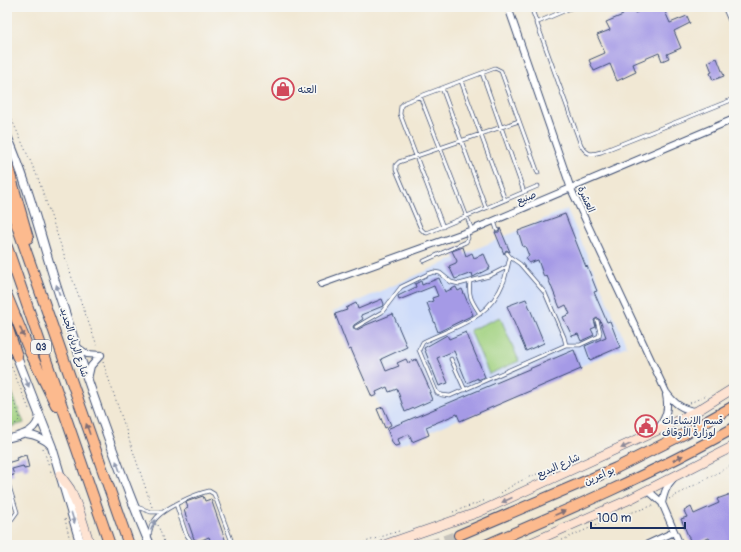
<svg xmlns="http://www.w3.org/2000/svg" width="741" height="552" font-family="Pangolin,'Playpen Sans Arabic',sans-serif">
<rect width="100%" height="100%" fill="#f6f6f2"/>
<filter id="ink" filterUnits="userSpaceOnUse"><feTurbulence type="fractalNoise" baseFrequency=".025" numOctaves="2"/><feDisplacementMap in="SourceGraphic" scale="8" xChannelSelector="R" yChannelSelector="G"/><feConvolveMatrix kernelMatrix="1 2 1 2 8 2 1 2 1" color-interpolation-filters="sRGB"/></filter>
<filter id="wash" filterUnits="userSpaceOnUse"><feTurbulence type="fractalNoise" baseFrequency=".012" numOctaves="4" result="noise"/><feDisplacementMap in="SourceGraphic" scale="16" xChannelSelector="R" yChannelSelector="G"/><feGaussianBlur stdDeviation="0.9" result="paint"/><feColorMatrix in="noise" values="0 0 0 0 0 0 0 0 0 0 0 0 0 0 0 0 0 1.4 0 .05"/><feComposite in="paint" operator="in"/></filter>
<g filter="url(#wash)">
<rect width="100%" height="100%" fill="#f1e8d4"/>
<!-- built -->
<path fill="#cddbfa" d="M567,209L627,346L399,445L333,312Z"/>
<!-- green -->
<path fill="#a1d180" stroke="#5e806f" d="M500,317L519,361L489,374L470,330Z
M7,380L24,423L7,428Z"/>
<g id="blocks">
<!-- building -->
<path fill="#a59ae6" d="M619,7H633L635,13L649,7H651L653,11L663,7L670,23L687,16L690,23L674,31L681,48L667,54L669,58L662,61L659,53L633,64L636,72L617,81L610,64L594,71L589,60L605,53L597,35L610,30L606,22L623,15Z
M717,58L724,76L713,80L710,73L712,72L708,62Z
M565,214L586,267L587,266L597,291L594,292L607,322L610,321L620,347L590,360L585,346L606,337L600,320L597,318L594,320L596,327L591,329L594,335L581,341L578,334L572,336L563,317L570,314L566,305L560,308L547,276L544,277L538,260L529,263L526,258L529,256L525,246L523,247L518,231Z
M500,228L510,252L506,250L504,254L495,232H499Z
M463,247L466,256L472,253L474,258L484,254L490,268L473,277L472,273L455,279L449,266L456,263L457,261L452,251Z
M439,278L445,292L456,287L458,291L462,289L473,315L438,332L427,303L433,301L432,298L438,296L434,286L399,300L398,296L416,287L415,284L421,281L422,285Z
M382,299L384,304L383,306L361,315L363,319L354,325L353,327L355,330H357L366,325L393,314L407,347L381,359L386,371L399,366L397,363L406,359L408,363L416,359L431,392H429L432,400L405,412L397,389L389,392L387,387L376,392L377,395L372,397L351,349L349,350L335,314L347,310L346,308L356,303L358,309Z
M526,299L544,343L526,351L507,306Z
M466,332L485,377L478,380V378L467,383L454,351L437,358L448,383L439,386L424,348L447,335L449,339Z
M574,350L581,369L460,421L457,414L426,427L429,435L412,442L409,434L398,439L400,445L395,446L393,444L387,429Z
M383,407L391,425L385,428L377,409Z
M26,455L29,468L24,469L23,466L12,469L14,475L9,476L7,463L17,460L16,458Z
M734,493V545H712L709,538L692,545L681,519L687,517L684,511L691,507L694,514L719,503L717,499Z
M203,496L205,501L211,499L227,545H212L209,537L199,541L194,539L184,510L188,508L186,502Z"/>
</g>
</g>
<g filter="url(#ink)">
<use href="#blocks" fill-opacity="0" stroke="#3b4b70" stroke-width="1"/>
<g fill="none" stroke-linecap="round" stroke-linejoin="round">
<!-- trunk-tunnel -->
<path stroke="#c6c3bc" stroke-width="10" stroke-dasharray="10 5" stroke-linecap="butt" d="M430,545L459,535"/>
<!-- service casing -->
<g stroke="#3b4b70" stroke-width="4.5">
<path id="service" d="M531,7L581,145C587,155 591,155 601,152L734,99
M724,7L734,30
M536,23L573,7
M482,73L524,192
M461,81L505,200
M442,88L486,208
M420,96L472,230
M519,121L399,162L396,165V170L421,229L424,232L427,233L538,186
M494,221L497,230
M443,227L400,114L401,106L405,102L495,68L501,71L538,173
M507,253L510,257L520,264L545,293L564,337L566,345L450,396L442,395L437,393L419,350L423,342C456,326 489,320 504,281C506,274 508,265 510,257
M424,261L466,242L468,238L467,232
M470,281C468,297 472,301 480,314
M356,327L382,312L401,287L428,274L434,272L440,273L451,282L459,284L489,276L507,267
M566,345H580L599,336L600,332L597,321
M451,359L465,390
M7,480L17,512L12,519L7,521
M176,504L186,534L191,541L201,545
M137,507L151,512H162
M149,536C150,531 151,525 154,521C161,509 195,494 209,491L214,494L233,545"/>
</g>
<!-- minor casing -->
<g stroke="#3b4b70" stroke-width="8">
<path id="minor" d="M508,7L571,189L666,392C674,403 682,410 696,411
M321,284L472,230L734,119
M77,347L87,354L101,355
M88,379L91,366L101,355
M658,429C666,417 669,409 666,395
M26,434C36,435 44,439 51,446
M7,439C21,435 38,432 39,414
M645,491L652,494L662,503L680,545
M662,503C664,494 666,486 673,479
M646,545L674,532"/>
</g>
<!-- tertiary casing -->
<g stroke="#3b4b70" stroke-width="10">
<path id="tertiary" d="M7,136C29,186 41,239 58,291C86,377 115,462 150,545
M15,352L52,447L81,545"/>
</g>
<!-- secondary casing -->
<g stroke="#3b4b70" stroke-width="10">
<path id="secondary" d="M60,475L70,489L80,513L90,545
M384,545L479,512L656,431L697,411L734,388
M526,545L626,501L734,446"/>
</g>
<!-- trunk casing -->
<g stroke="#3b4b70" stroke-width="12">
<path id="trunk" d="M7,164L28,238
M7,197L129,545
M7,247L110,545
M7,296L29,350L56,405
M7,326L17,356
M459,535L616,468L684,434L734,406
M486,545C570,509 654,473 734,428"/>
</g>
<!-- path -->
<path stroke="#3b4b70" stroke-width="1" stroke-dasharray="1 3" stroke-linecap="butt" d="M7,109L38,178L72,278L98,348
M7,356L29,409
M103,362L152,507
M7,383L20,418L17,423L7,426
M690,403L705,396
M43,448L52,475
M501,493C515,483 532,474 549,471
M669,499L734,464
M453,512L486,500
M65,519L71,545
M158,525L165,545
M356,545L399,531
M551,545L608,520L655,505"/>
<!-- service -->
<use href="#service" stroke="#fff" stroke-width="3"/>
<!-- minor -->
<use href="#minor" stroke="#fff" stroke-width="6"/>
<!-- tertiary -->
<use href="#tertiary" stroke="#fff" stroke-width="8"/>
<!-- secondary -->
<use href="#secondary" stroke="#fee3d2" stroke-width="9"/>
<!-- trunk -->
<use href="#trunk" stroke="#fcba8e" stroke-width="10"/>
</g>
<!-- one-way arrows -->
<defs><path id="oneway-solid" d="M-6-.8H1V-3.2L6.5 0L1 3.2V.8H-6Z"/></defs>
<g fill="#8d97ae">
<use href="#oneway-solid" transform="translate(58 290) rotate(-108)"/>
<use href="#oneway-solid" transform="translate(27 382) rotate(69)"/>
<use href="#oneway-solid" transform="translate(118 466) rotate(-110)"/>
<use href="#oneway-solid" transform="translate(73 518) rotate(73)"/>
<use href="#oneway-solid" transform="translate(153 525) rotate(-66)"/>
</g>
<g fill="#806e74">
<use href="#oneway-solid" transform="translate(22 332) rotate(67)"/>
<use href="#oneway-solid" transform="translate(88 429) rotate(-109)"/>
<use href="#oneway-solid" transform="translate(678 458) rotate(-27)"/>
<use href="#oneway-solid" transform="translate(560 513) rotate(-23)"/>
</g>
<g fill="#8c8998">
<use href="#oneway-solid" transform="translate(626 446) rotate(155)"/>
<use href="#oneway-solid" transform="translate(507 500) rotate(156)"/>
</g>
</g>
<!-- icons -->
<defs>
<g id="shop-ring" transform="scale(1.15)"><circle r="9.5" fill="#f6f6f2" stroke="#d1495b" stroke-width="1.5"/><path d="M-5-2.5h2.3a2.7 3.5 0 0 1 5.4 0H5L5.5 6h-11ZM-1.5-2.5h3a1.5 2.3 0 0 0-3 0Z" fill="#d1495b"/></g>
<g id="civic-ring" transform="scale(1.15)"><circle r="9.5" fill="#f6f6f2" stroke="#d1495b" stroke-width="1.5"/><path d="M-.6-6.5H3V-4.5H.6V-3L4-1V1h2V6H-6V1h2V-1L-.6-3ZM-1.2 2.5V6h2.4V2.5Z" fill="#d1495b"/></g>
</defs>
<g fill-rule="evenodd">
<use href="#shop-ring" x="283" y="89"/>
<use href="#civic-ring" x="646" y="426"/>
</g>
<g text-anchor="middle" stroke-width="3.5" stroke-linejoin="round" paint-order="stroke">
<!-- shield labels -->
<rect fill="#f6f6f2" stroke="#5d6b8a" stroke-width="1" x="31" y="340" width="20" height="14" rx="3"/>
<g font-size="9" font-weight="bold" fill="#1b2f5e">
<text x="41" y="350">Q3</text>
</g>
<!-- poi labels -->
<g font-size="10" fill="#1b2f5e" stroke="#f6f6f2" text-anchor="start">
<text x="298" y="93">العنه</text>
<text x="662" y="424">قسم الإنشاءات<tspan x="662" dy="12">لوزارة الأوقاف</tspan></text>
</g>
<!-- street labels -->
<g font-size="10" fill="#1b2f5e" stroke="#f6f6f2">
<text transform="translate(526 197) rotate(-22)" y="4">صنيع</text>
<text transform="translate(587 199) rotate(66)" y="4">العشرة</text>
<text transform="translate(75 342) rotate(72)" y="4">شارع الريان الجديد</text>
<text transform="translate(558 465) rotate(-24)" y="4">شارع البديع</text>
<text transform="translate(599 475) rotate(-24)" y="4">بو اعرين</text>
</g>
</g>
<!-- margin -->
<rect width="741" height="552" fill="none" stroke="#f6f6f2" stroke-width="24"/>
<!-- scale -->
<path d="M591 522v6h94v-6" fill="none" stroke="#1b2f5e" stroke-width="2"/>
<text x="597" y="522" font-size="12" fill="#1b2f5e" stroke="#f6f6f2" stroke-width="3" paint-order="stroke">100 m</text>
</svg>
